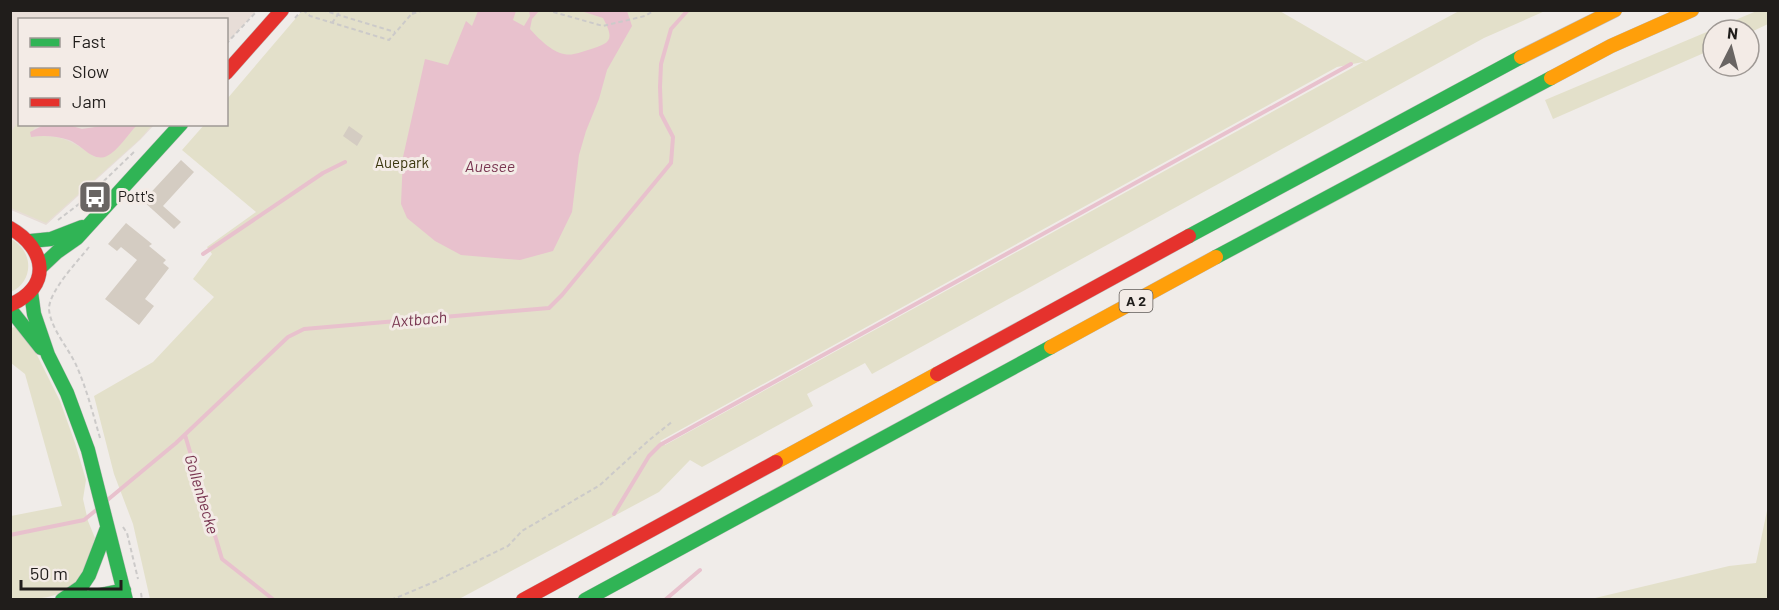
<svg xmlns="http://www.w3.org/2000/svg" width="1779" height="610" font-family="Barlow,sans-serif">
<rect width="100%" height="100%" fill="#f0ece9"/>
<!-- built -->
<path fill="#e7ddd7" d="M11,11H256L227,43L226,20H20V124L154,125L140,140L46,225L11,210Z"/>
<!-- green -->
<path fill="#e3e0ca" fill-rule="evenodd" d="M1278,10L1366,61L1459,11H1545L1484,38L872,374L865,363L807,394L813,406L702,467L690,460L659,492L459,599H150L133,524L114,474L94,396L153,362L214,297L193,279L212,254L207,247L256,212L182,150L204,125L226,124L227,99L302,11ZM1363,62L665,445L660,441L1337,67Z
M1759,10L1768,11V24L1749,33V30H1713V49L1553,119L1545,100Z
M19,121L20,124L44,125L34,128L31,137C60,133 73,142 95,157L112,152L137,125H152L140,139L46,223L11,208V132Z
M11,239C34,251 34,281 11,292Z
M18,326L36,353L60,401L75,443L86,480L83,499L88,521L95,538C91,549 84,575 77,582C58,600 35,599 11,600V516L62,506L25,374L11,363V328Z
M1768,506V599H1591L1729,566L1756,563Z"/>
<!-- water -->
<path fill="#e8c1cd" d="M478,11H516L513,20L524,26L530,16L529,11H539L532,19L530,29C538,38 552,52 564,54C573,56 580,52 588,50C609,43 616,42 603,18L581,11H627L632,26L607,70L599,99L586,131L579,155L572,212L553,251L520,260L461,255L435,241L407,218L401,204L403,157L425,59L448,65L466,21L472,26Z
M44,125H69L82,129L108,125H137C128,134 118,151 107,156C93,163 81,144 69,140C57,136 43,135 31,137L30,132Z"/>
<g fill="none" stroke-linecap="round" stroke-linejoin="round">
<!-- stream -->
<path stroke="#e8c1cd" stroke-width="4" d="M203,254L323,173L345,162
M185,435L222,559L274,600
M105,502L176,443L288,337L304,329L549,308L562,295L671,163L673,137L661,114L660,87L661,64L671,29L688,10
M614,514L649,456L660,445L1351,64
M10,535L84,520L100,507
M665,600L700,570"/>
</g>
<!-- building -->
<path fill="#d4ccc2" d="M349,126L363,136L357,146L343,136Z
M181,160L194,172L163,206L181,222L174,229L143,201Z
M126,223L152,244L149,246L166,260L163,263L169,268L145,299L154,306L139,325L105,299L137,260L121,247L117,251L108,244Z"/>
<g fill="none" stroke-linecap="round" stroke-linejoin="round">
<!-- fast casing -->
<g stroke="#bcb9b8" stroke-width="15">
<path id="fast" d="M1189,236L1521,57
M31,241L51,239L82,227
M1216,257L1551,78
M40,268L57,252L77,238L181,124
M31,292L34,314L48,355L67,393L88,450L126,600
M10,309L41,348
M62,600L81,587L89,575L107,528
M76,600L124,590
M585,600L1051,347"/>
</g>
<!-- slow casing -->
<g stroke="#bcb9b8" stroke-width="15">
<path id="slow" d="M1521,57L1615,10
M1551,78L1611,46L1692,10
M1051,347L1216,257
M776,462L937,374"/>
</g>
<!-- jam casing -->
<g stroke="#bcb9b8" stroke-width="15">
<path id="jam" d="M226,73L282,10
M10,228C47,249 52,287 10,305
M937,374L1189,236
M523,600L776,462"/>
</g>
<!-- path -->
<path stroke="#cccac9" stroke-width="2" stroke-dasharray="4.5 3" stroke-linecap="butt" d="M303,10L310,16L389,40L415,10
M322,10L395,32
M546,10L603,26L645,16L655,10
M412,14L424,10
M295,18L302,10
M332,23L341,10
M226,44L258,10
M58,220L83,201L134,152
M89,247C78,261 49,291 49,309C50,328 70,350 77,367C87,390 93,414 100,438
M123,527L127,533L138,579
M141,593L142,600
M391,600L434,582L508,546L522,531L600,485L648,441L673,421"/>
<!-- fast -->
<use href="#fast" stroke="#30b455" stroke-width="14"/>
<!-- slow -->
<use href="#slow" stroke="#ff9f0a" stroke-width="14"/>
<!-- jam -->
<use href="#jam" stroke="#e5322d" stroke-width="14"/>
</g>
<!-- icons -->
<defs>
<g id="bus-square" transform="scale(1.725)"><rect x="-9" y="-9" width="18" height="18" rx="4" fill="#696563" stroke="#f3ebe6"/><path d="M-5-6H5V4H4V6H2V4H-2V6H-4V4H-5ZM-3.5-4V0h7V-4ZM-3.5 1.2v1.5H-2V1.2ZM2 1.2v1.5H3.5V1.2Z" fill="#fff"/></g>
</defs>
<g fill-rule="evenodd">
<use href="#bus-square" x="95" y="197"/>
</g>
<g text-anchor="middle" stroke-width="6" stroke-linejoin="round" paint-order="stroke">
<!-- shield labels -->
<rect fill="#f3ebe6" stroke="#5f5b58" stroke-width="1.5" x="1119.5" y="290" width="33" height="22" rx="4.5"/>
<g font-size="14" font-weight="bold" fill="#201d1b">
<text x="1136" y="306">A 2</text>
</g>
<!-- park labels -->
<g font-size="15" fill="#3b370f" stroke="#f3ebe6">
<text x="402" y="168">Auepark</text>
</g>
<!-- poi labels -->
<g font-size="15" fill="#201d1b" stroke="#f3ebe6" text-anchor="start">
<text x="118" y="202">Pott's</text>
</g>
<!-- water labels -->
<g font-size="16" font-style="italic" fill="#793651" stroke="#f3ebe6">
<text x="490" y="172">Auesee</text>
<text transform="translate(419 319) rotate(-5)" y="6">Axtbach</text>
<text transform="translate(202 494) rotate(73)" y="6">Gollenbecke</text>
</g>
</g>
<!-- border -->
<rect width="1779" height="610" fill="none" stroke="#201d1b" stroke-width="24"/>
<!-- legend -->
<rect x="18" y="18" width="210" height="108" fill="#f3ebe6" stroke="#9f9995" stroke-width="1.5"/>
<rect x="30" y="38" width="30" height="9" fill="#30b455" stroke="#9f9995" stroke-width="1.5"/>
<text x="72" y="48" font-size="18" fill="#201d1b">Fast</text>
<rect x="30" y="68" width="30" height="9" fill="#ff9f0a" stroke="#9f9995" stroke-width="1.5"/>
<text x="72" y="78" font-size="18" fill="#201d1b">Slow</text>
<rect x="30" y="98" width="30" height="9" fill="#e5322d" stroke="#9f9995" stroke-width="1.5"/>
<text x="72" y="108" font-size="18" fill="#201d1b">Jam</text>
<!-- north arrow -->
<g transform="translate(1731 48) rotate(6)"><circle r="28" fill="#f3ebe6" stroke="#9f9995" stroke-width="1.5"/>
<path d="M0-4.5L10 22L0 15L-10 22Z" fill="#696563"/>
<text y="-9" font-size="16" font-weight="bold" text-anchor="middle" fill="#201d1b">N</text>
</g>
<!-- scale -->
<path d="M21 580v9h100v-9" fill="none" stroke="#201d1b" stroke-width="3"/>
<text x="30" y="580" font-size="18" fill="#201d1b" stroke="#f3ebe6" stroke-width="4.5" paint-order="stroke">50 m</text>
</svg>
